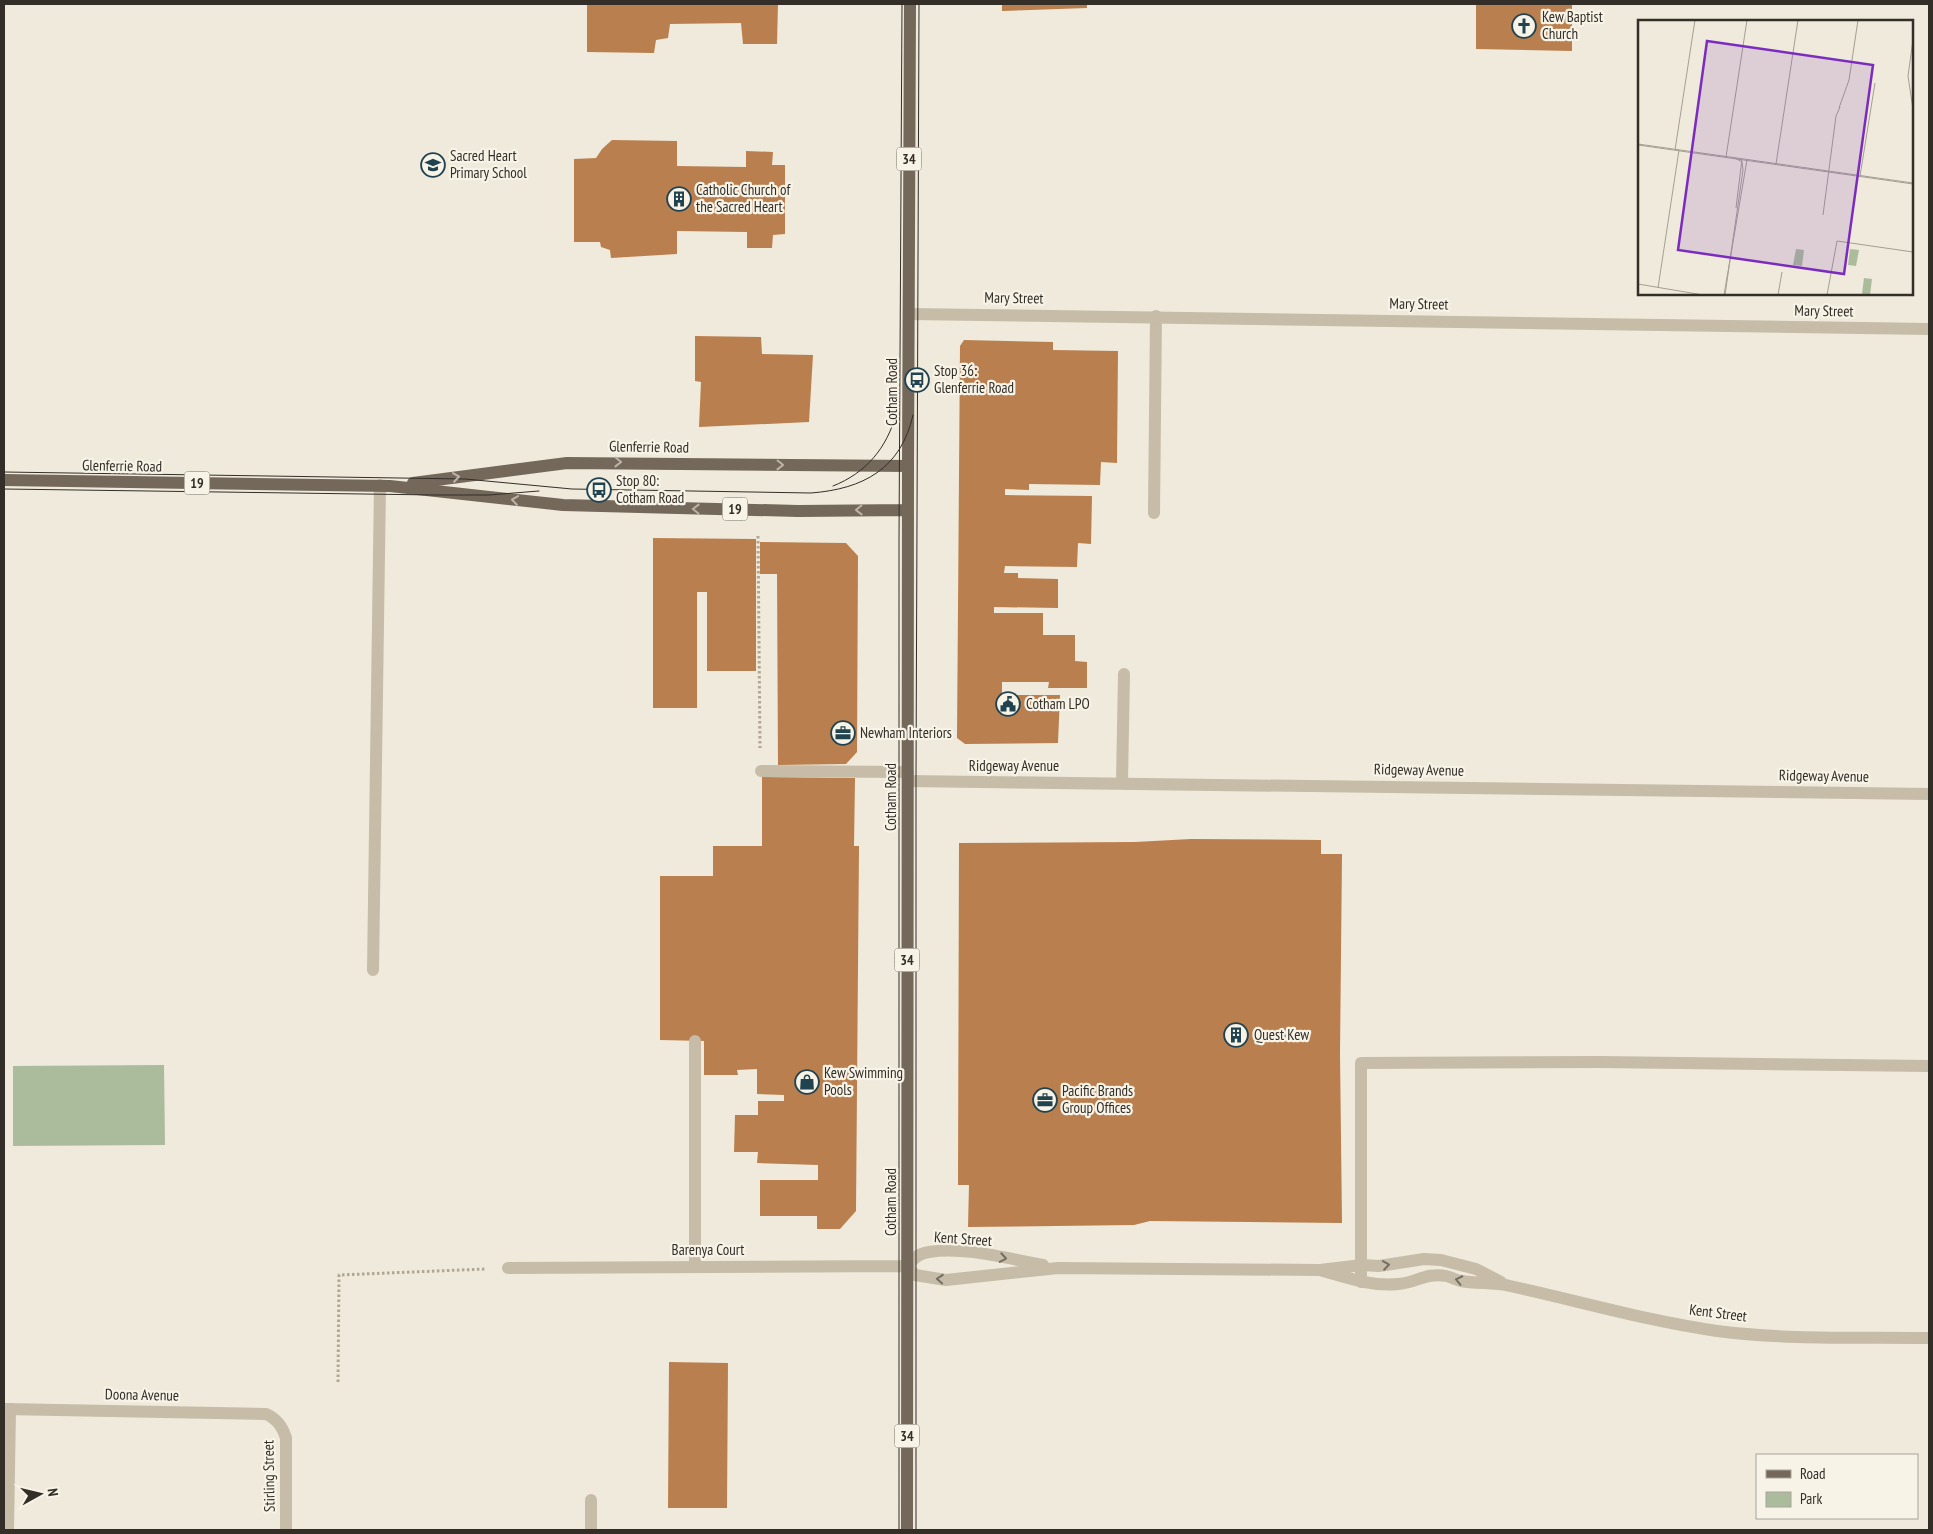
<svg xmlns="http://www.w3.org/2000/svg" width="1933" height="1534" font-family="'PT Sans Narrow',sans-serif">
<rect width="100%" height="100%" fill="#efeadb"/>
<!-- green -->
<path fill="#abbc9c" d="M164,1065L165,1145L13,1146V1066Z"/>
<!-- building -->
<path fill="#ba7f4e" d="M587,4H778L777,44H743L741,23L670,24L668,38L656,40L654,53L587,52Z
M1002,4H1087V8L1002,11Z
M1476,4H1572V51L1476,49Z
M612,140L677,141V166L746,167V151L773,152L772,165H785V234L773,235L772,248H747V232L677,231V254L611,258L610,250L601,247L600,242H574V159L596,158L602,149Z
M695,336L761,337L762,354L813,355L809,422L699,427L701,382L695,381Z
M964,340L1053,342V350L1118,351L1117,463L1101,462L1100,485L1029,484V490L1005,489V495L1092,496L1091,544L1078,543L1077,567L1005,566L1004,573H1018V578L1058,579V608L994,607V613H1043V635H1075V661L1087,662V688H1048L1049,682H1002V695H1060L1058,743L965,744L957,738L960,346Z
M653,538L756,539V671H707V592H697V708H653Z
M760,542L846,543L858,556L857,752L846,764L778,765L777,574H760Z
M762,777L855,778L854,846H859L856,1211L840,1229H817V1216H760V1180H818V1165L757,1163L758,1152H734L735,1115H758V1101H784V1095L757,1094V1069L737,1070L738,1075H704V1041L660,1040V876H713V846H762Z
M1191,839L1321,840V854H1342L1340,1054L1342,1223L1150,1221L1134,1225L968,1227L969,1185H958L959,843L1135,842Z
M669,1362L728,1363L727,1508H668Z"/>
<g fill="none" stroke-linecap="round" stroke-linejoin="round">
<!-- path -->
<path stroke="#b1a693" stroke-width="3" stroke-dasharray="2.5 2.5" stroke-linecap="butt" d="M758,536L760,748
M338,1382L339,1275L485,1269"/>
<!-- service -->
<path stroke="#c6bca8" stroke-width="12" d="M1154,513L1156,316
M761,771L908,772
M1122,782L1124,674
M373,970L380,485
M695,1041V1266
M1361,1282V1063L1600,1062L1929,1066
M8,1530L10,1409
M591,1530V1500"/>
<!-- minor -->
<path stroke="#c6bca8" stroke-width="12" d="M909,314L1929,329
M908,781L1929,794
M907,1266L915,1275L946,1280L1058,1268L1320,1270L1362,1265L1379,1266L1424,1259L1441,1260L1476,1269L1501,1282
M907,1266C913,1259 919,1253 929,1252C964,1246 1009,1259 1043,1265
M508,1268L907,1266
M1320,1270C1345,1277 1372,1287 1398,1284C1415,1283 1427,1272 1446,1276C1451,1277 1456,1280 1461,1281C1477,1284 1494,1282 1510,1286C1579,1301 1647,1321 1717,1331C1787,1340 1859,1337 1929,1338
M4,1409L266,1414C277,1419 282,1426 286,1438V1530"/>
<!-- primary -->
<path stroke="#74685a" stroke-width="12" d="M4,480L390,486L563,505L798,511L908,510
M413,483L567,463L908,466
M907,1530L908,466L910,4"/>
<!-- tram -->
<path stroke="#332e28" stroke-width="1" d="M4,472L465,479L572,489L811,493C863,489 901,469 913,415
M833,486C866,473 887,448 896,414
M4,489L435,495H489L539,491
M899,1530V540L902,4
M916,1530V781L919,4"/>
</g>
<!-- one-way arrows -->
<defs><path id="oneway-chevron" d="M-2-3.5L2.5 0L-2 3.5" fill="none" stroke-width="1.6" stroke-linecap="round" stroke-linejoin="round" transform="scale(1.25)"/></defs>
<g stroke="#bcb4a8">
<use href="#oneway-chevron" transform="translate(618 462) rotate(1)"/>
<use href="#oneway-chevron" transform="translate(780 465) rotate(1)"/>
<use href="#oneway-chevron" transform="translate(456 477) rotate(-8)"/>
<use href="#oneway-chevron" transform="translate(515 500) rotate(-172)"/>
<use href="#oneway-chevron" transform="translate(696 509) rotate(-179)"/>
<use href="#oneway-chevron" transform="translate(859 510) rotate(179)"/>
</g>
<g stroke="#756e62">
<use href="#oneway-chevron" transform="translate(1003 1258) rotate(10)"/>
<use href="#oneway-chevron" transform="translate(1386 1265) rotate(-8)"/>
<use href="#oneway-chevron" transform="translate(940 1279) rotate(-176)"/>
<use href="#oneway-chevron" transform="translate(1459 1280) rotate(-168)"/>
</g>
<!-- icons -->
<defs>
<g id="church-ring" transform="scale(1.25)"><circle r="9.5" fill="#f7f3e7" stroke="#214350" stroke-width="1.5"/><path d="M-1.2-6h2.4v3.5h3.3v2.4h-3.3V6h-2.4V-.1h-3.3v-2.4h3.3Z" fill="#214350"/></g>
<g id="school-ring" transform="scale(1.25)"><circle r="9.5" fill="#f7f3e7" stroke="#214350" stroke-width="1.5"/><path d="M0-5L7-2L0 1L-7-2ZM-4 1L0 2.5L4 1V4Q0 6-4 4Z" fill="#214350"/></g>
<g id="building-ring" transform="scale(1.25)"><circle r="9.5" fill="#f7f3e7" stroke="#214350" stroke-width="1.5"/><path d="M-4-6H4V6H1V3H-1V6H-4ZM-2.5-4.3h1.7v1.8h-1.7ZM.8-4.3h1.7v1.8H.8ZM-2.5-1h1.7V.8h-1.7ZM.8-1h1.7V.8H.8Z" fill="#214350"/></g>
<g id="bus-ring" transform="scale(1.25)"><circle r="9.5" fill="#f7f3e7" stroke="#214350" stroke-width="1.5"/><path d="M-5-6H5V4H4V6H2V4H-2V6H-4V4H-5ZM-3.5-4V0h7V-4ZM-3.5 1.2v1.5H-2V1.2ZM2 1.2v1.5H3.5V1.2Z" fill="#214350"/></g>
<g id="civic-ring" transform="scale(1.25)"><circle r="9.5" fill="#f7f3e7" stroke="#214350" stroke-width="1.5"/><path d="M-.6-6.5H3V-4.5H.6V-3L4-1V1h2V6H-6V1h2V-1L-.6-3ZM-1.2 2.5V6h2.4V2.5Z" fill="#214350"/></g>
<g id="office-ring" transform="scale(1.25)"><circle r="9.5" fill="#f7f3e7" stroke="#214350" stroke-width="1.5"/><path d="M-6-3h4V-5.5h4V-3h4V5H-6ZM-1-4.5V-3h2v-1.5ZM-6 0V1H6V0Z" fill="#214350"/></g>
<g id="shop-ring" transform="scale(1.25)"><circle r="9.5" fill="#f7f3e7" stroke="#214350" stroke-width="1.5"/><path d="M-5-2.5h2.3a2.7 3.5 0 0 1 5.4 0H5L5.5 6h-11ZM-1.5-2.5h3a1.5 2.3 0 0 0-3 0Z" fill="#214350"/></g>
</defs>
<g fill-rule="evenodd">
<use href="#church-ring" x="1524" y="26"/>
<use href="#school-ring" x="433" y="165"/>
<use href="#building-ring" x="679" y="199"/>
<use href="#bus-ring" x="917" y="380"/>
<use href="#bus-ring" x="599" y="490"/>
<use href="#civic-ring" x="1008" y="704"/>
<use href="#office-ring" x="843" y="733"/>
<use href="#building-ring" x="1236" y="1035"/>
<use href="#shop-ring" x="807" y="1082"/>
<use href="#office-ring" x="1045" y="1100"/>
</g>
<g text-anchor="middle" stroke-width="4.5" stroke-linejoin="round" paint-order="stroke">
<!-- shield labels -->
<g fill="#f7f3e7" stroke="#6e6961" stroke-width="1">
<rect x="896.5" y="147.5" width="25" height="23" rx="4"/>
<rect x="184.5" y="471.5" width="25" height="23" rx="4"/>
<rect x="722.5" y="497.5" width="25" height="23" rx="4"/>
<rect x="894.5" y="948.5" width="25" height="23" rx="4"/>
<rect x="894.5" y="1424.5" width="25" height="23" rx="4"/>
</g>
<g font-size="14" font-weight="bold" fill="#332e28">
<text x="909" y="164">34</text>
<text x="197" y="488">19</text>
<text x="735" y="514">19</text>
<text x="907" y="965">34</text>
<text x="907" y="1441">34</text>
</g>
<!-- poi labels -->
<g font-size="15" fill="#332e28" stroke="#f7f3e7" text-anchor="start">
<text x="1542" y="22">Kew Baptist<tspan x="1542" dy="17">Church</tspan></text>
<text x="450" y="161">Sacred Heart<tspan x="450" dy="17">Primary School</tspan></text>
<text x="696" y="195">Catholic Church of<tspan x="696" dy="17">the Sacred Heart</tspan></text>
<text x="934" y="376">Stop 36:<tspan x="934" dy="17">Glenferrie Road</tspan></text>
<text x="616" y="486">Stop 80:<tspan x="616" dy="17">Cotham Road</tspan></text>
<text x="1026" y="709">Cotham LPO</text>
<text x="860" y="738">Newham Interiors</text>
<text x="1254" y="1040">Quest Kew</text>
<text x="824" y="1078">Kew Swimming<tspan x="824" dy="17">Pools</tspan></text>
<text x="1062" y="1096">Pacific Brands<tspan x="1062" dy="17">Group Offices</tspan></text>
</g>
<!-- street labels -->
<g font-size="15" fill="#332e28" stroke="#f7f3e7">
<text transform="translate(1014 298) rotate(1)" y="5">Mary Street</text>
<text transform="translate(1419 304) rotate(1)" y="5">Mary Street</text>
<text transform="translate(1824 311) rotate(1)" y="5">Mary Street</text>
<text transform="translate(892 392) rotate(-90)" y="5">Cotham Road</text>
<text transform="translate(649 447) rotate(1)" y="5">Glenferrie Road</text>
<text transform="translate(122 466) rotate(1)" y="5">Glenferrie Road</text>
<text x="1014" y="771">Ridgeway Avenue</text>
<text transform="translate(1419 770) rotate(1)" y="5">Ridgeway Avenue</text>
<text transform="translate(1824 776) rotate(1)" y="5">Ridgeway Avenue</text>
<text transform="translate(891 797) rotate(-90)" y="5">Cotham Road</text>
<text transform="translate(891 1202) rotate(-90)" y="5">Cotham Road</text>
<text transform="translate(963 1239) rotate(4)" y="5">Kent Street</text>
<text x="708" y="1255">Barenya Court</text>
<text transform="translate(1718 1313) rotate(7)" y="5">Kent Street</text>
<text transform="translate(142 1395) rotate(1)" y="5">Doona Avenue</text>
<text transform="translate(269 1476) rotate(-91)" y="5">Stirling Street</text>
</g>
</g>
<!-- overview -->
<g transform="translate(1638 20)">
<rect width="275" height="275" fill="#efeadb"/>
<path d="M158,229L166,230L164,246L155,245ZM212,229L221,230L218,246L210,245ZM226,258L234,259L232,275L224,274Z" fill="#abbc9c"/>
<path fill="none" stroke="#a49f93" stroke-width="1" d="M275,20L270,56L275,89M201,88L211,60L220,0M0,124L275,163M0,125L275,164M37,130L57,0M88,137L109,0M138,144L160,0M222,156L237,63M98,188L104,139M185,195L198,96L202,87M0,264L65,275M20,268L41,130M86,275L109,140M87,275L105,150L104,142L97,138M140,275L144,252M189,275L199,221L275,232"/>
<path fill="#7b2cbf" fill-opacity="0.15" stroke="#7b2cbf" stroke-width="2.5" d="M69,21L235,45L206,254L40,230Z"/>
<rect width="275" height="275" fill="none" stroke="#332e28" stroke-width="2.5"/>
</g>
<!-- border -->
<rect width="1933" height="1534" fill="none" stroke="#332e28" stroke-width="10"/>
<!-- legend -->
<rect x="1756" y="1454" width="162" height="65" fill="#f7f3e7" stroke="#a9a49b"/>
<rect x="1766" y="1470" width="25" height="8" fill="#74685a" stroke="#a9a49b"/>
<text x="1800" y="1479" font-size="15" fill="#332e28">Road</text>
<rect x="1766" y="1492" width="25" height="15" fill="#abbc9c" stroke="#a9a49b"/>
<text x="1800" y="1504" font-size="15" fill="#332e28">Park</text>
<!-- north arrow -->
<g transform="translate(40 1494) rotate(82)" stroke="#f7f3e7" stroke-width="4" paint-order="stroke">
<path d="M0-4L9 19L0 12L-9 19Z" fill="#332e28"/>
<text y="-8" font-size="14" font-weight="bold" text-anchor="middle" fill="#332e28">N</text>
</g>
</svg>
